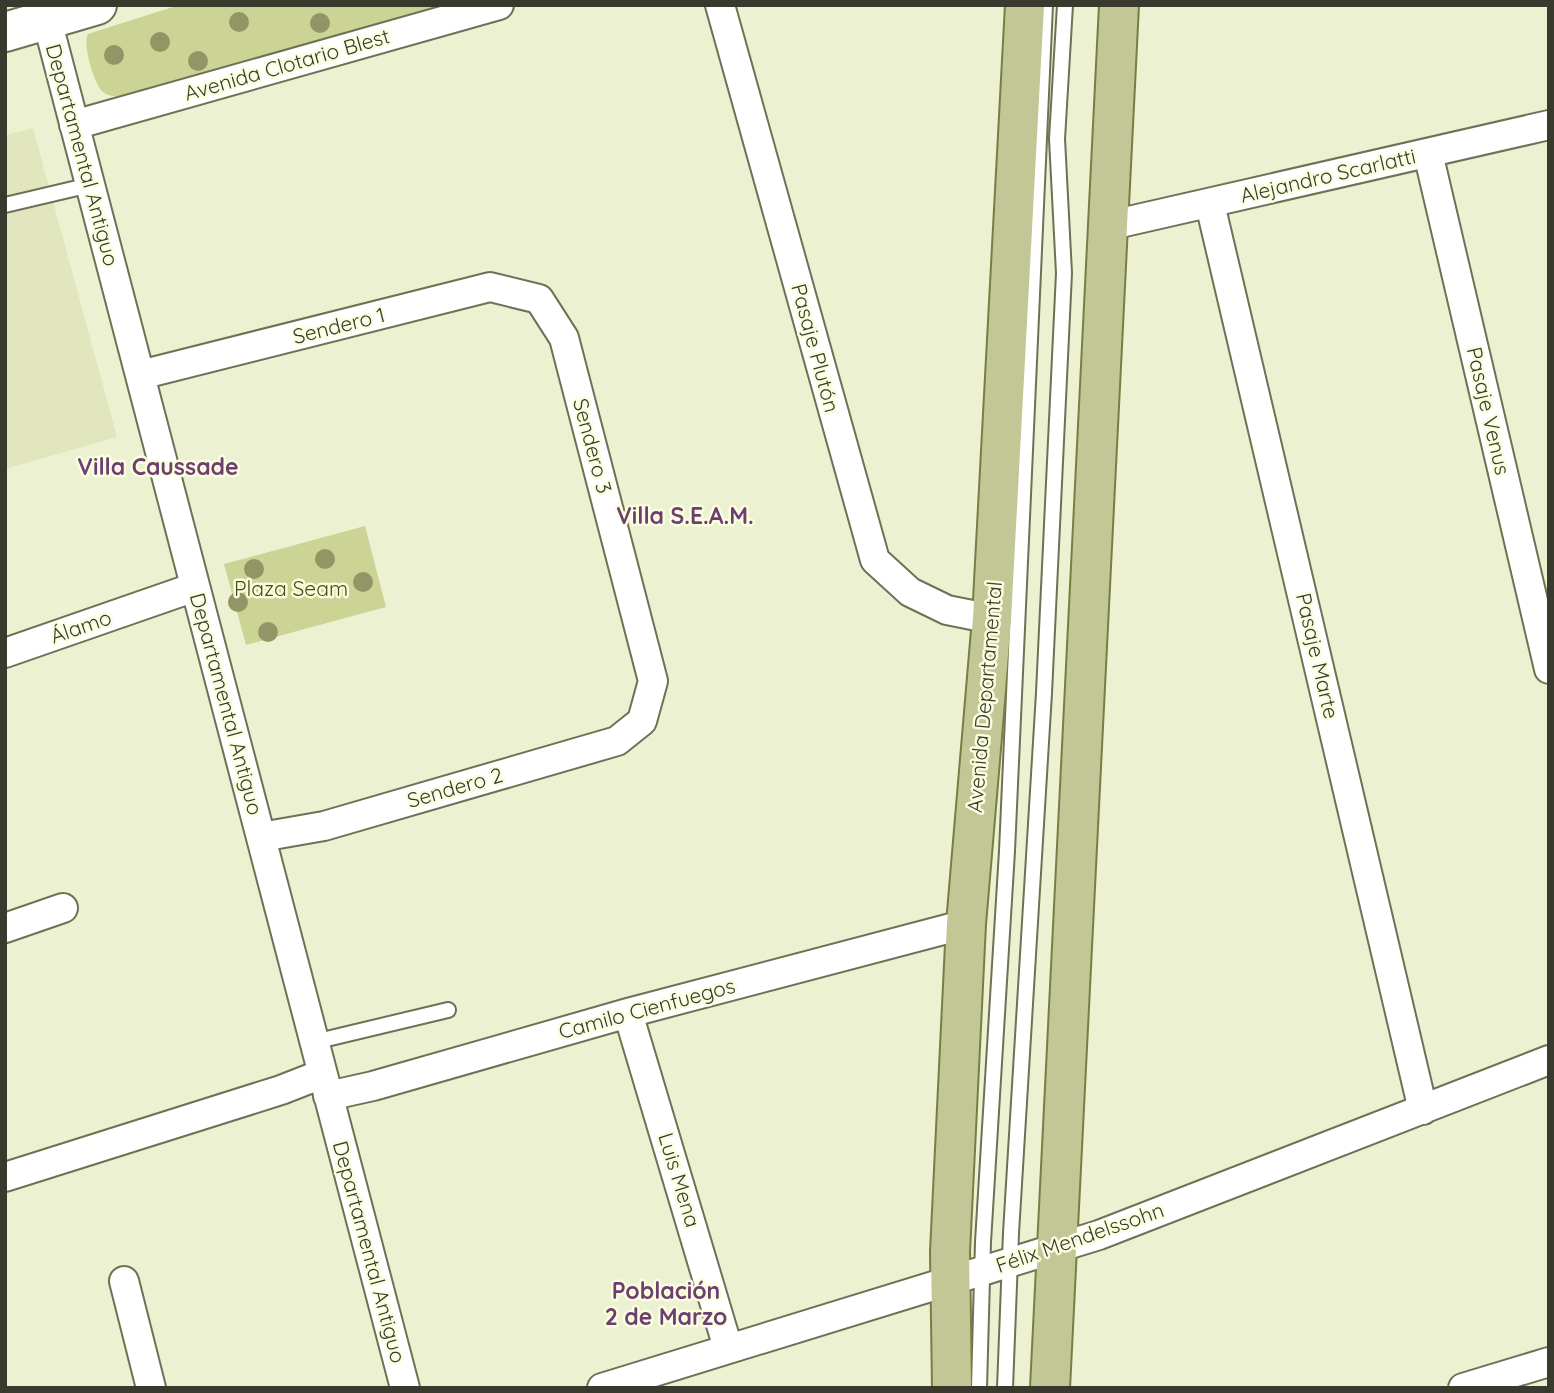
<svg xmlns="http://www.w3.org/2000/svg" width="1554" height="1393" font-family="Quicksand,sans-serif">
<rect width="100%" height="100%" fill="#ecf1d1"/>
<!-- built -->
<path fill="#e2e6bf" d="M33,128L117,437L5,469V135Z"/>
<!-- green -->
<path fill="#ccd495" d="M179,5H460L120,96C114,97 108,96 103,92C94,85 82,43 88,34Z
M365,526L386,607L246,645L224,564Z"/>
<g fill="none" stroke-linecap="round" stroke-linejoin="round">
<!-- service casing -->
<g stroke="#6e7155" stroke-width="18">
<path id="service" d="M5,205L90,185
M314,1042L448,1010
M979,1388L983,1242L1007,851L1045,5
M1005,1388L1011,1233L1044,693L1064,273L1057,139L1065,5"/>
</g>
<!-- minor casing -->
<g stroke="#6e7155" stroke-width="32">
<path id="minor" d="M720,5L875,560L910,592L947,610L992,619
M47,20L405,1388
M74,125L499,5
M1428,153L1549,669
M1210,204L1423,1110
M1107,226L1549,125
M140,375L490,287L539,299L564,338L653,681L642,721L617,741L324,826L261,837
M5,653L195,587
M5,928L63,908
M628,1013L728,1348
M328,1096L373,1086L628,1013L966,924
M5,1177L281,1090L322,1074
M124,1281L151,1388
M602,1388L1099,1235L1549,1060
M1463,1388L1549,1362"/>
</g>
<!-- secondary casing -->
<g stroke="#6e7155" stroke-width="42">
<path id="secondary" d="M5,32L97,5"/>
</g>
<!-- primary casing -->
<g stroke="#787e43" stroke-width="42">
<path id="primary" d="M952,1388L950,1252L966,924L992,619L1025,5
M1050,1388L1119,5"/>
</g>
<!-- service -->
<use href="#service" stroke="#fff" stroke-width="14"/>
<!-- minor -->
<use href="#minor" stroke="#fff" stroke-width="28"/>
<!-- secondary -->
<use href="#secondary" stroke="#fff" stroke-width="38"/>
<!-- primary -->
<use href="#primary" stroke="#c2c795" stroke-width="38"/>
</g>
<!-- trees -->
<g fill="#929667">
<circle cx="239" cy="22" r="10"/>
<circle cx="320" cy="23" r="10"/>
<circle cx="160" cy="42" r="10"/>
<circle cx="114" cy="55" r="10"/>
<circle cx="198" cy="61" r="10"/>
<circle cx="325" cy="559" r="10"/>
<circle cx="254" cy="569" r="10"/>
<circle cx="363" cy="582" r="10"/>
<circle cx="238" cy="602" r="10"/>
<circle cx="268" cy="632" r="10"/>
</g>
<g text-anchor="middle" stroke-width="5" stroke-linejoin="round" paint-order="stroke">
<!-- street labels -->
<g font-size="21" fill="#383a2d" stroke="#fafede">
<text transform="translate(287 65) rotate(-16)" y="7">Avenida Clotario Blest</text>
<text transform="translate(82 155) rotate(75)" y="7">Departamental Antiguo</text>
<text transform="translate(1328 176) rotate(-13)" y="7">Alejandro Scarlatti</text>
<text transform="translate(339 326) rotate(-14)" y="7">Sendero 1</text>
<text transform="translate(815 348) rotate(75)" y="7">Pasaje Plutón</text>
<text transform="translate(1488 411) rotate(77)" y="7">Pasaje Venus</text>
<text transform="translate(592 446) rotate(75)" y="7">Sendero 3</text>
<text transform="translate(81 627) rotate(-19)" y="7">Álamo</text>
<text transform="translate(1317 656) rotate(77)" y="7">Pasaje Marte</text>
<text transform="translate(985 697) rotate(-85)" y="7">Avenida Departamental</text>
<text transform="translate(226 704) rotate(75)" y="7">Departamental Antiguo</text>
<text transform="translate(455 788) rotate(-16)" y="7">Sendero 2</text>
<text transform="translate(647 1009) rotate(-15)" y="7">Camilo Cienfuegos</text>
<text transform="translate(679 1180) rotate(73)" y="7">Luis Mena</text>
<text transform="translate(1080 1238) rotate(-19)" y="7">Félix Mendelssohn</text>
<text transform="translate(369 1252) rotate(75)" y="7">Departamental Antiguo</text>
</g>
<!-- park labels -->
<g font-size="21" fill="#484c10" stroke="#fafede">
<text x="291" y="596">Plaza Seam</text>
</g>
<!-- neighbourhood labels -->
<g font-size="23" font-weight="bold" fill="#6d3e72" stroke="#fafede">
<text x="158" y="475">Villa Caussade</text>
<text x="685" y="524">Villa S.E.A.M.</text>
<text x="666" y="1299">Población<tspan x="666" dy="26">2 de Marzo</tspan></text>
</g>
</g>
<!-- border -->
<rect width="1554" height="1393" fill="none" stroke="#383a2d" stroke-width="14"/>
</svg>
